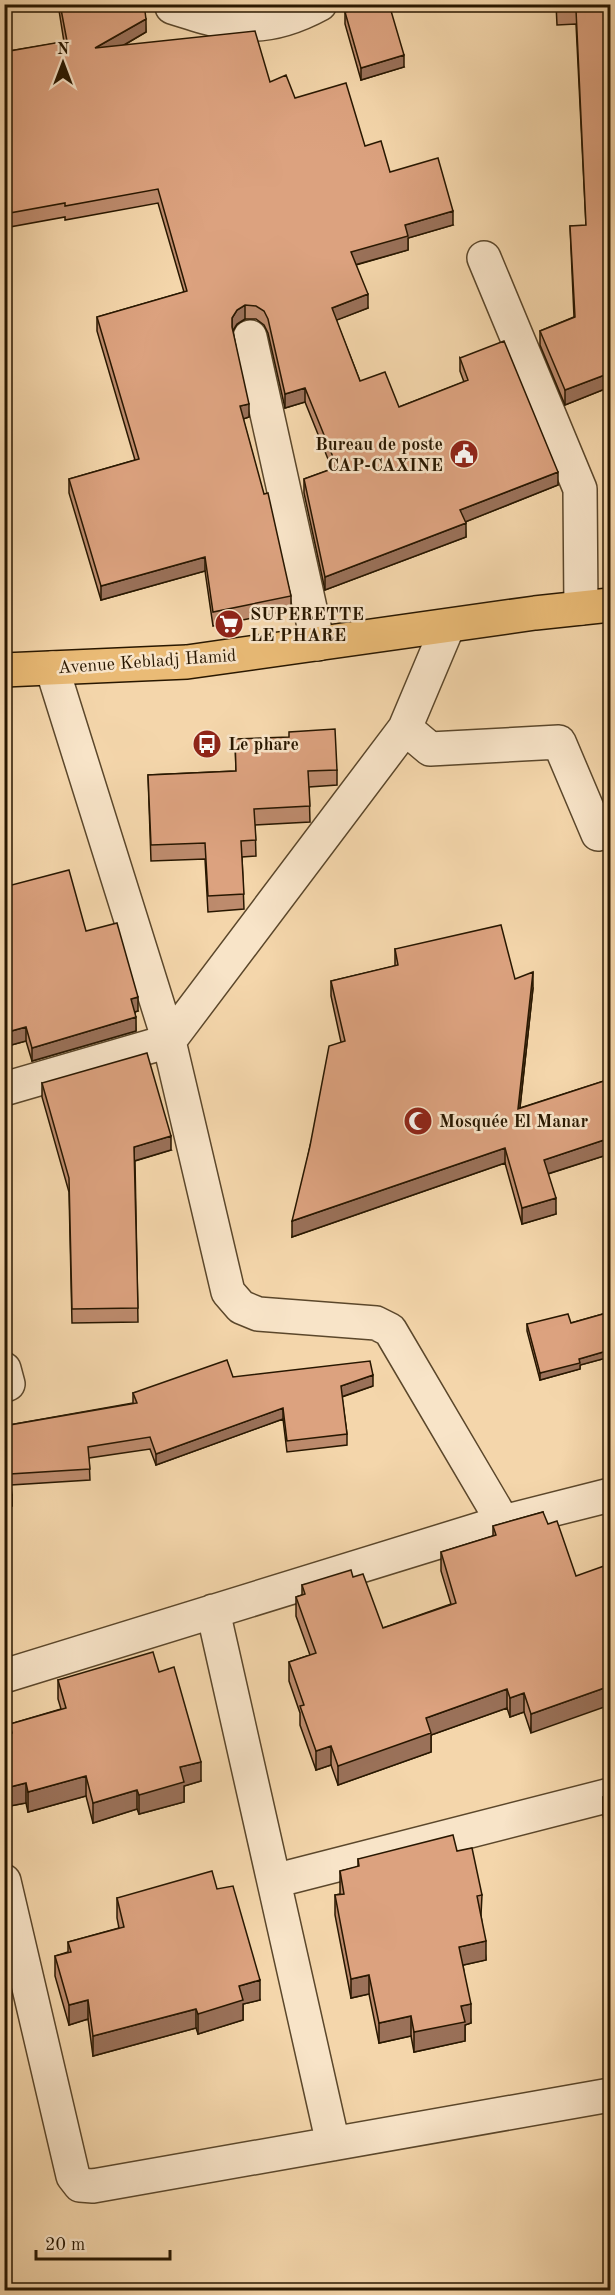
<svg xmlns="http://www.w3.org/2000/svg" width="615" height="2295" font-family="'Old Standard TT',serif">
<rect width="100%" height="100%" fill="#f4d6ab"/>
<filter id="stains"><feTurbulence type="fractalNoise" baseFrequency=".00333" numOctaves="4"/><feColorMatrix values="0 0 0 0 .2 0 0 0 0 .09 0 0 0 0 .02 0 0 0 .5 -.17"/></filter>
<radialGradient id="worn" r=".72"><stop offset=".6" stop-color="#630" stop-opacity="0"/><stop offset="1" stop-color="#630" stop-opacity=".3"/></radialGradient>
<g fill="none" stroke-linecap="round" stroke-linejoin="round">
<!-- minor casing -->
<g stroke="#5b472b" stroke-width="36">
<path id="minor" d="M172,7C231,26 263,35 320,4
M484,258L580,489L581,608
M250,337L318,644
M52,668L169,1041L228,1292L241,1307L258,1314L376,1323L390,1330L503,1522
M405,728L430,749L559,742L598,834L610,831
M4,1089L169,1041L405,728L448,626
M4,1369L8,1384
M213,1611L333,2144
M4,1676L503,1522L610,1495
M4,1881L73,2176L80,2185L93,2186L610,2095
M274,1881L610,1795"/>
</g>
<!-- primary casing -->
<g stroke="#281700" stroke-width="36">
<path id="primary" d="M4,670L187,662L535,613L610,605"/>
</g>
<!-- minor -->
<use href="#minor" stroke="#f8e4c8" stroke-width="33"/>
<!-- primary -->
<use href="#primary" stroke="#eabb76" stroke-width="33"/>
</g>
<!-- wall -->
<path fill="#bd8b6d" stroke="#281700" stroke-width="1.5" d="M58,4H144L146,32L124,45L270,82L295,98L365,146L390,172L453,225L408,238V250L356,265L368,308L336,320L360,381L399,407L464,382L460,371V358L558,485L465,522L466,537L325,590L304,493V479L332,469L305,402L285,408L268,333L264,325L256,319H245L237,324L233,331L249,417L243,419L291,596V610L213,626L205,571L101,600L69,493V479L135,460L97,331V317L184,292L158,203L65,220V217L4,228V52L64,42Z
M556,4H610V387L565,405L540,345V331L574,317L570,226H586L576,24L557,25Z
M345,12L404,67L361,80L345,24Z
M235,739L337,770V785L309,787L310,822L255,825L256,856L242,857L244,909L208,912L205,859L151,861L148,775L236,771Z
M608,867H610V897L608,886Z
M4,887L138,1011L135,1012L136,1031L32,1061L26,1041L4,1047Z
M395,949L515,979L533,988L520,1108L610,1079V1154L548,1174L556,1214L522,1224L505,1163L292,1237L310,1146L341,1042L331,996V981L395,966Z
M42,1083L171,1150L135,1161L138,1322L72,1323L69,1192L42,1097Z
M610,1312V1357L580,1365V1369L540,1380L527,1331V1324L571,1323Z
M233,1377L373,1386L342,1397L347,1434V1445L287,1452L283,1419L156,1465L150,1449L89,1458L90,1480L11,1485L12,1506L4,1508V1426L133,1403V1393Z
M543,1512L531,1733L524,1712L510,1717L507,1708L431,1735V1752L338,1785L331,1765L316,1770L300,1725V1713L289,1681V1662L310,1655L296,1616V1597L302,1595V1585L353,1577L383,1628L451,1604L441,1571V1552L493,1536V1526Z
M159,1672L201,1781L184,1786V1802L139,1814L137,1809L93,1823L86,1796L28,1812L26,1803L10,1806L4,1785V1736L10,1734V1724L61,1709L58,1699V1680Z
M610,1794V1848L603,1816V1797Z
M457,1851L482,1895L481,1915L486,1960L463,1965L471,2023L465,2025V2041L414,2052L411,2036L379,2043L369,1994L351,1998L335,1915V1895L340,1894V1871L358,1867V1859Z
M217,1889L260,2000L243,2004V2020L198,2034L196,2028L93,2056L88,2019L69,2025L55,1976V1956L68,1952V1942L119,1928L117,1918V1898Z"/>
<!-- shaded-wall -->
<path fill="#9a7159" stroke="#281700" stroke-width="1.5" d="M146,19V32L95,62V48Z
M404,55V67L361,80V68Z
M453,211V225L408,238V250L351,266V252L405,225Z
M368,294V308L332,322V308Z
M245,305V319L237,324L232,332V318L237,310Z
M610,373V387L565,405V390Z
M305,388V402L285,408V394Z
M249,404V417L240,420V406Z
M558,472V485L460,524V510Z
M466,523V537L325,590V577Z
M205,557V571L101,600V586Z
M533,972V988L518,1125V1109Z
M138,997V1011L131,1013V999Z
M136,1017V1031L32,1061V1048Z
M26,1027V1041L4,1047V1033Z
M171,1136V1150L134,1161V1147Z
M610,1138V1154L544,1175V1160Z
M505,1148V1163L292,1237V1221Z
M556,1198V1214L522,1224V1208Z
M610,1350V1357L580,1365V1369L540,1380V1373L579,1359Z
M373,1375V1386L341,1397V1386Z
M283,1408V1419L156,1465V1454Z
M12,1495V1506L4,1508V1496Z
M610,1686V1705L531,1733V1714Z
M507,1689V1708L431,1735V1752L338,1785V1766L426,1718Z
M524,1693V1712L510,1717V1698Z
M331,1746V1765L316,1770V1751Z
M201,1762V1781L184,1786V1802L139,1814V1795L180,1767Z
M86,1776V1796L28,1812V1792Z
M26,1783V1803L10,1806V1787Z
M137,1790V1809L93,1823V1803Z
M486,1941V1960L459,1966V1947Z
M369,1975V1994L351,1998V1979Z
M260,1980V2000L243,2004V2020L198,2034V2014L239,1986Z
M88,2000V2019L69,2025V2005Z
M471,2004V2023L465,2025V2041L414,2052V2032L461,2006Z
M196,2009V2028L93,2056V2036Z
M411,2016V2036L379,2043V2023Z"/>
<!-- building -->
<path fill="#dca27f" stroke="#281700" stroke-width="1.5" d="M60,4H144L146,19L95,48L255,31L270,82L286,75L295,98L346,83L365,146L381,141L390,172L438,158L453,211L405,225L408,236L351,252L368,294L332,308L360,381L385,372L399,407L468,380L460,358L504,341L558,472L460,510L466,523L325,577L304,479L337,467L305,388L285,394L268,319L264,311L256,306L245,305L237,310L232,318V327L249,404L240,406L264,494L268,493L291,596L213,612L205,557L101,586L69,479L139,459L97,317L187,291L158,189L65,206V203L4,214V52L67,41Z
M373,4H389L404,55L361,68L345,12Z
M557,4H610V373L565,390L540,331L575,317L570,226L586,225L576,10L557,11Z
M335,729L337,770L308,771L310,806L254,809L256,840L241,841L244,894L208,896L205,843L151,845L148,775L236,771L235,739L289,737V732Z
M608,867H610V878Z
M69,870L86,931L117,923L138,997L131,999L136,1017L32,1048L26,1027L4,1033V887Z
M501,925L515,979L533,972L518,1109L610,1079V1138L544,1160L556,1198L522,1208L505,1148L292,1221L310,1146L329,1046L345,1041L331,981L398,965L395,949Z
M147,1053L171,1136L134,1147L138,1308L72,1309L69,1178L42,1083Z
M610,1312V1350L579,1359L580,1363L540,1373L527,1324L568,1314L571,1323Z
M227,1360L233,1377L370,1361L373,1375L341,1386L347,1434L287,1441L283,1408L156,1454L150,1437L88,1447L90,1469L10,1474L12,1495L4,1496V1426L137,1403L133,1393Z
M543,1512L548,1524L557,1521L576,1576L604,1566L610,1583V1686L531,1714L524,1693L510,1698L507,1689L426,1718L431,1733L338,1766L331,1746L316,1751L300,1706L304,1705L289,1662L316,1653L296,1597L305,1594L302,1585L351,1570L353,1577L363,1574L383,1628L456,1603L441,1552L496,1535L493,1526Z
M153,1652L159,1672L174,1667L201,1762L180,1767L184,1782L139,1795L137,1790L93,1803L86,1776L28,1792L26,1783L10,1787L4,1766V1736L12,1733L10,1724L66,1708L58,1680Z
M610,1794V1828L603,1797Z
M453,1835L457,1851L472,1848L482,1895L477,1896L486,1941L459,1947L471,2004L461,2006L465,2022L414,2032L411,2016L379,2023L369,1975L351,1979L335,1895L344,1894L340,1871L359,1866L358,1859Z
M212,1871L217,1889L233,1886L260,1980L239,1986L243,2000L198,2014L196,2009L93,2036L88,2000L69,2005L55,1956L71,1952L68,1942L124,1927L117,1898Z"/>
<!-- icons -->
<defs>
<g id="civic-disc" transform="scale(1.5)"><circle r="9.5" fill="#8f2418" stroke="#f8e4c8"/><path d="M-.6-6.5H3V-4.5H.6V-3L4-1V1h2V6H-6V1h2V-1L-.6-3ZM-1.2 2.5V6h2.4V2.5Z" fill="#fff"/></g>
<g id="supermarket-disc" transform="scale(1.5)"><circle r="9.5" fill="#8f2418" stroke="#f8e4c8"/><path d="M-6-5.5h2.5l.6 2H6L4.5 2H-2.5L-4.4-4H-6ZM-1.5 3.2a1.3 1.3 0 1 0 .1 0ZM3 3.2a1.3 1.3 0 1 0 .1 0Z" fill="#fff"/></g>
<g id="bus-disc" transform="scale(1.5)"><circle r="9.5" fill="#8f2418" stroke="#f8e4c8"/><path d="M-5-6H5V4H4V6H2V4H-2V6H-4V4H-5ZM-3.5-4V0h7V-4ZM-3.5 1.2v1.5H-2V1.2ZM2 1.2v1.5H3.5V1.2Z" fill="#fff"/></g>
<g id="mosque-disc" transform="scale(1.5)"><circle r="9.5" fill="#8f2418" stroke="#f8e4c8"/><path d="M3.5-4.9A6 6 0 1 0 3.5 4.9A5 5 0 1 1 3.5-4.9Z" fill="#fff"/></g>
</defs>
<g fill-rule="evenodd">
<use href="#civic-disc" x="464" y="454"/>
<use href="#supermarket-disc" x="229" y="624"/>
<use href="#bus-disc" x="207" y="744"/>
<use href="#mosque-disc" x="418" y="1121"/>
</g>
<g text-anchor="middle" stroke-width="5" stroke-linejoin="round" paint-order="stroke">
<!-- poi labels -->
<g font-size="18" font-weight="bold" fill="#281700" stroke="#f8e4c8" text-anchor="start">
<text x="443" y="450" text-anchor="end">Bureau de poste<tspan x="443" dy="21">CAP-CAXINE</tspan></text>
<text x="250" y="620">SUPERETTE<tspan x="250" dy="21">LE PHARE</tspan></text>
<text x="228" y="750">Le phare</text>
<text x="439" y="1127">Mosquée El Manar</text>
</g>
<!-- street labels -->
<g font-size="18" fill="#281700" stroke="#f8e4c8">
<text transform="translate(147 661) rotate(-4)" y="6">Avenue Kebladj Hamid</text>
</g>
</g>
<!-- margin -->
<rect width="615" height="2295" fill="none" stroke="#f4d6ab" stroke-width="24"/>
<rect x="6" y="6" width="603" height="2283" fill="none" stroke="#281700" stroke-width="3"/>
<rect x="12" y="12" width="591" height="2271" fill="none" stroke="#281700" stroke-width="1.5"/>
<!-- north arrow -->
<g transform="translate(63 63)" stroke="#f8e4c8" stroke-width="4.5" paint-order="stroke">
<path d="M0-4.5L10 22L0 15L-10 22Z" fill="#281700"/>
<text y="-9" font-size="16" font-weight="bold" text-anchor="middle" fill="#281700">N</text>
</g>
<!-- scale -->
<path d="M36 2250v9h134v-9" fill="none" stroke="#281700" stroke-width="3"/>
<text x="45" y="2250" font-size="18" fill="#281700" stroke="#f8e4c8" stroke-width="4.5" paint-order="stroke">20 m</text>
<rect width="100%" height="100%" filter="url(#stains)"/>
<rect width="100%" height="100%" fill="url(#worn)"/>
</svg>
